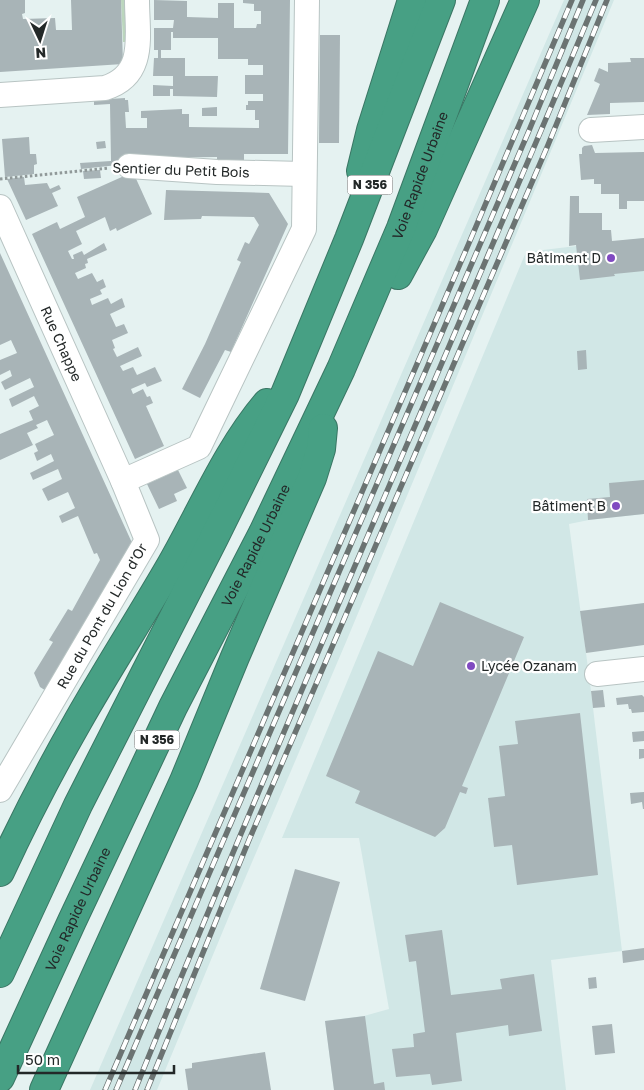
<svg xmlns="http://www.w3.org/2000/svg" width="644" height="1090" font-family="'Golos Text',sans-serif">
<rect width="100%" height="100%" fill="#e5f2f1"/>
<!-- built -->
<path fill="#d1e7e6" d="M564,0H614L346,642L232,909L157,1090H90Z
M644,238V514L589,520L569,524L591,691L622,951L551,960L566,1090H334L325,1021L364,1016L389,1009L359,838H282L526,252Z"/>
<!-- green -->
<path fill="#bbd6bd" d="M121,0H132L126,42H123Z"/>
<!-- building -->
<path fill="#a8b4b7" d="M0,0H25V13L22,14L23,19L55,18L56,30H72L71,0H121L123,64L0,72Z
M154,0L187,1V17L218,18V3H234V28H256L257,24H261V11H254V4L243,3V0H290L288,154H244V163L217,162V157L127,158V164L81,169L80,163L111,161L110,104L94,105V100L125,98V100H128L129,112H125L126,128H147V118H141V111L182,109V114H189V127L259,128V120H255V110H246V105H248V101H263V94H245V75H263V65H248V59H218V38H173V32H171V50H161V58H185V76H218L217,97L173,96V89H170V96H153V85L173,86V76H153L154,58H158V50H154V28H173L174,20H154Z
M320,35H340L339,143H319Z
M630,58H644V102L610,103V114L587,115L600,84L594,81L599,68L608,72V63L631,62Z
M217,107V116H202V108Z
M29,137L30,154H36L37,164L34,165V174L5,177L2,139Z
M105,141L106,148L97,149L96,142Z
M592,145L595,153L644,152V201H627V209H619V194H601V184H594V179L581,180L579,154H582V148L584,146Z
M100,170L101,178L84,179L83,171Z
M133,172L152,214L117,231L116,228L110,231L105,217L76,231L82,244L68,251L72,259H74L73,255L82,251L84,255L104,243L107,250L87,259L88,263L85,264L86,268L75,273L78,279L92,273L97,282L103,279L106,287L100,290L102,294L90,299L92,305L108,298L111,304L122,298L125,307L110,314L116,327L124,324L128,333L112,340L115,348L113,349L117,357L138,347L142,356L120,366L123,371L133,367L137,375L155,367L162,381L147,387L145,383L131,389L133,394L143,389L147,397L150,396L153,403L146,406L164,446L135,459L32,234L57,222L60,229L85,217L77,197Z
M24,177L25,185L47,183L50,189L59,185L61,189L52,193L58,206L26,220L7,179Z
M166,190L269,193L288,224L231,352L225,350L200,398L182,389L205,344L241,262L237,260L245,242L249,244L259,225L254,217L202,216L201,219L164,220Z
M570,196H579V213H602V230H611L612,241L644,238V271L614,274L615,276L580,280L576,245L569,246Z
M0,253L133,545L51,694L40,687L34,673L53,642L49,640L68,609L72,611L100,560L97,553L94,554L78,516L62,523L59,516L75,508L68,492L48,501L42,489L62,479L58,469L33,480L30,473L54,461L51,454L37,461L34,453L38,451L35,444L54,435L47,420L36,425L38,428L27,433L33,445L0,460V434L33,420L29,411L39,406L34,396L12,407L9,399L34,387L30,378L5,390L1,382L12,376L10,370L0,375V360L17,353L11,340L0,345Z
M586,350L587,369L578,370L577,351Z
M178,470L187,488L174,494L177,501L159,509L147,484Z
M644,480V514L588,520L587,499L610,497L609,483Z
M440,602L524,637L462,786L468,788L466,794L460,792L445,828L435,837L355,803L360,791L326,776L378,651L413,666Z
M644,603V645L586,653L580,611Z
M603,690L605,707L593,708L591,691Z
M642,695L644,697V712L632,713L631,709H629L628,704L617,705L616,698Z
M580,713L598,875L517,885L512,845L494,847L488,798L505,796L499,746L518,744L515,721Z
M644,731V741L633,742L632,732Z
M639,749H644V758L639,759Z
M644,792V809H643L642,802L631,804L630,793Z
M295,869L340,882L305,1001L260,989Z
M442,930L451,995L502,989L500,979L534,974L542,1031L509,1036L508,1025L456,1033L462,1081L432,1085L430,1074L396,1077L392,1049L414,1047L413,1034L425,1032L416,961L409,962L405,935Z
M644,948V960L623,963L622,951Z
M596,977L597,988L589,989L588,978Z
M365,1016L374,1084L384,1082L385,1090H334L325,1021Z
M612,1024L615,1053L595,1055L592,1026Z
M265,1052L271,1090H188L185,1069L192,1068V1063Z"/>
<g fill="none" stroke-linecap="round" stroke-linejoin="round">
<!-- minor casing -->
<g stroke="#b8c4c3" stroke-width="26">
<g id="minor">
<path d="M0,95L105,88C147,75 137,35 137,0"/>
<path d="M591,130L644,127"/>
<path d="M129,166L217,172L303,174"/>
<path id="s1" d="M0,207L123,481L147,540L0,790"/>
<path d="M123,481L199,447L304,229L307,0"/>
<path d="M597,674L644,669"/>
</g>
</g>
<!-- highway casing -->
<g stroke="#3a7664" stroke-width="30">
<g id="highway">
<path d="M361,171L371,130L412,0"/>
<path d="M398,275L423,229L525,0"/>
<path d="M0,872C24,820 50,770 78,721C108,668 141,617 171,565C202,511 227,450 267,403"/>
<path d="M0,973L78,805L214,538L285,394L349,239L441,0"/>
<path id="s2" d="M0,1078L72,921L173,707L263,533L341,369L401,228L485,0"/>
<path d="M44,1090L184,781L235,657L312,478L321,449L323,428"/>
</g>
</g>
<!-- path -->
<path stroke="#909999" stroke-width="3" stroke-dasharray="2.5 2.5" stroke-linecap="butt" d="M0,179L109,168"/>
<!-- minor -->
<use href="#minor" stroke="#fff" stroke-width="24"/>
<!-- highway -->
<use href="#highway" stroke="#47a084" stroke-width="28"/>
<!-- rail casing -->
<g stroke="#6b7372" stroke-width="5.5">
<path id="rail" d="M105,1090L469,243L572,0
M116,1090L528,133L583,0
M135,1090C283,725 444,364 596,0
M147,1090L249,840L548,145L607,0"/>
</g>
<!-- rail -->
<use href="#rail" stroke="#fff" stroke-width="4" stroke-dasharray="11" stroke-linecap="butt"/>
</g>
<!-- markers -->
<g fill="#804ac1" stroke="#fff" stroke-width="2">
<circle cx="611" cy="258" r="5"/>
<circle cx="616" cy="506" r="5"/>
<circle cx="471" cy="666" r="5"/>
</g>
<g text-anchor="middle" stroke-width="4.5" stroke-linejoin="round" paint-order="stroke">
<!-- shield labels -->
<g fill="#fff" stroke="#656868" stroke-width="1">
<rect x="347.5" y="175.5" width="45" height="19" rx="4"/>
<rect x="134.5" y="730.5" width="45" height="19" rx="4"/>
</g>
<g font-size="12" font-weight="bold" fill="#232828">
<text x="370" y="189">N 356</text>
<text x="157" y="744">N 356</text>
</g>
<!-- street labels -->
<g font-size="14" fill="#232828" stroke="#fff">
<text transform="translate(181 170) rotate(2)" y="5">Sentier du Petit Bois</text>
<text dy="5" stroke="none"><textPath href="#s2" startOffset="996">Voie Rapide Urbaine</textPath></text>
<text dy="5" stroke="none"><textPath href="#s1" startOffset="150">Rue Chappe</textPath></text>
<text dy="5" stroke="none"><textPath href="#s2" startOffset="591">Voie Rapide Urbaine</textPath></text>
<text transform="translate(102 616) rotate(-60)" y="5">Rue du Pont du Lion d'Or</text>
<text dy="5" stroke="none"><textPath href="#s2" startOffset="186">Voie Rapide Urbaine</textPath></text>
</g>
<!-- poi labels -->
<g font-size="14" fill="#232828" stroke="#fff" text-anchor="end">
<text x="601" y="263">Bâtiment D</text>
<text x="606" y="511">Bâtiment B</text>
<text x="481" y="671" text-anchor="start">Lycée Ozanam</text>
</g>
</g>
<!-- north arrow -->
<g transform="translate(40 40) rotate(176)" stroke="#ffffff" stroke-width="4" paint-order="stroke">
<path d="M0-4L9 19L0 12L-9 19Z" fill="#232828"/>
<text y="-8" font-size="14" font-weight="bold" text-anchor="middle" fill="#232828">N</text>
</g>
<!-- scale -->
<path d="M18 1065v8h156v-8" fill="none" stroke="#232828" stroke-width="2.5"/>
<text x="25" y="1065" font-size="15" fill="#232828" stroke="#ffffff" stroke-width="4" paint-order="stroke">50 m</text>
</svg>
